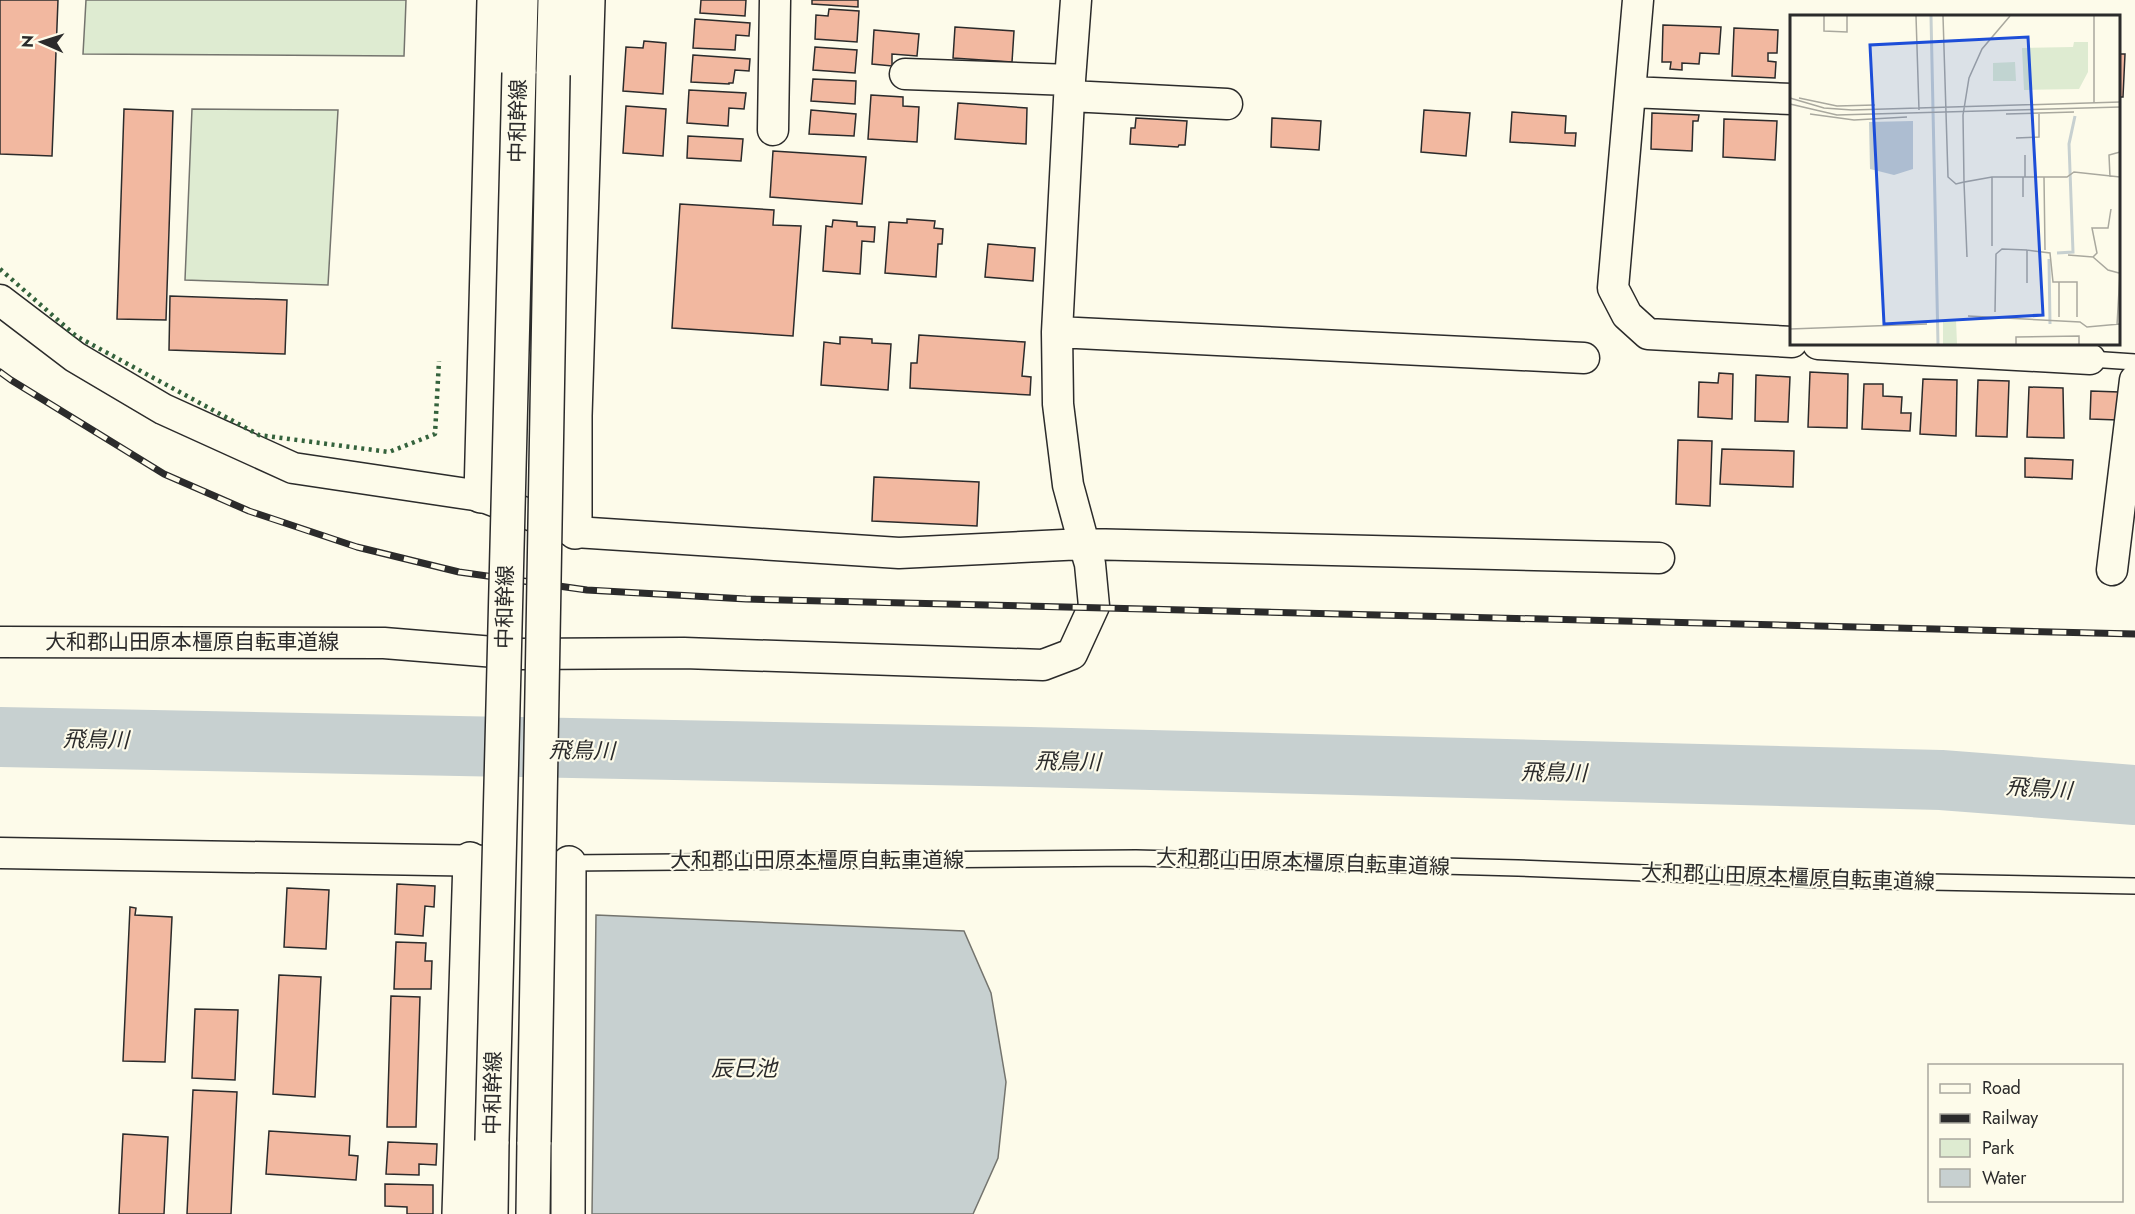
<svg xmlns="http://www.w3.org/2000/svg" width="2135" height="1214" font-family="Jost,'Noto Sans JP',sans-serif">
<rect width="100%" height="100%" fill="#fdfbea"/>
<!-- green -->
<path fill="#deebd1" stroke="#74746e" stroke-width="1.5" d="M86,0H406L404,56L83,54Z
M192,109L338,110L328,285L185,280Z"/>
<!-- water -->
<path fill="#c7d0d0" stroke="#74746e" stroke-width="1.5" d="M596,915L964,931L991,993L1006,1082L998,1158L973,1214H592Z"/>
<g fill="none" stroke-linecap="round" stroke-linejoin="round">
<!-- river -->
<path stroke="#c7d0d0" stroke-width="60" d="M0,737L1030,757L1941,780L2135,795"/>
</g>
<!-- building -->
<path fill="#f2b8a0" stroke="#2b2b2b" stroke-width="1.5" d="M0,0H58L52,156L0,154Z
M701,0H746L745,16L700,13Z
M812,0H858V7L812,4Z
M829,9L859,11L857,42L815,39L816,15L828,16Z
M695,19L750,23L749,36L736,35L735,50L693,48Z
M1663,25L1721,27L1719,54L1700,53L1699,64L1682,63V70L1670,69L1671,62H1662Z
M955,27L1014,31L1012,62L953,58Z
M1734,28L1778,30L1777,53H1768V61L1776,62L1775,78L1732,76Z
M874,30L919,34L917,56L892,54V66L872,64Z
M644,41L666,43L663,94L623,91L626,47L643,48Z
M815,47L857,50L855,73L813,70Z
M2118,54H2125L2123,97H2118Z
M693,55L750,59L749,71L735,70L733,83H729V84L691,82Z
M813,79L856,81L855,104L811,101Z
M689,90L746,93L744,109L729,108L728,126L687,123Z
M871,95L903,97V106L919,107L917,142L868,139Z
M958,103L1027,108L1026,144L955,139Z
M626,106L666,109L663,156L623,153Z
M124,109L173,111L166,320L117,319Z
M811,110L856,114L854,136L809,134Z
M1424,110L1470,113L1466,156L1421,152Z
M1512,112L1566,116L1565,133H1576L1575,146L1510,142Z
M1652,113L1699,115L1698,121H1693L1692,151L1651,149Z
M1136,118L1187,121L1185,145H1179L1178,147L1130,144L1131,128H1135Z
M1272,118L1321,121L1319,150L1271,147Z
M1724,119L1777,121L1775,160L1723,157Z
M688,136L743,139L741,161L687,158Z
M773,151L866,157L862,204L770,197Z
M680,204L774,210L773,225L801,226L793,336L672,328Z
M907,219L935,221L934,228L943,229L942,244H938L936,277L885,273L889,222L907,223Z
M833,220L857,222V226L875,227L874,242L862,241L860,274L823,271L826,226L832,227Z
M988,244L1035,248L1033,281L985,277Z
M170,296L287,300L285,354L169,350Z
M919,335L1025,342L1022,376L1031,377L1030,395L910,388L911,363H917Z
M840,337L872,339V343L891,344L888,390L821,385L824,342L840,344Z
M1810,372L1848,374L1847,428L1808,427Z
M1719,373L1733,374L1732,419L1698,417L1699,382L1718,383Z
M1756,375L1790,377L1788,422L1755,421Z
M1923,379L1957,380L1956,436L1920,434Z
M1978,380L2009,381L2007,437L1976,436Z
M1864,384H1883V396L1902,397L1901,413H1911L1910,431L1862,429Z
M2029,387L2063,388L2064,438L2027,437Z
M2091,391L2119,392L2118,420L2090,419Z
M1678,440L1712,441L1710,506L1676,504Z
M1722,449L1794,451L1793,487L1720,484Z
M2025,458L2073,460L2072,479L2025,477Z
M874,477L979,482L977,526L872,521Z
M397,884L435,886L434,907L425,906L423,936L395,934Z
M287,888L329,890L326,949L284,947Z
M130,907L136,908L135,915L172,917L165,1062L123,1061Z
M396,942L426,943L425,961H432L431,989H394Z
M279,975L321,977L315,1097L273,1094Z
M391,996L420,997L416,1127H387Z
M195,1009L238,1010L235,1080L192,1078Z
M193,1090L237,1092L231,1214H187Z
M269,1131L350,1136L349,1155L358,1156L356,1180L266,1174Z
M123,1134L168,1137L164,1214H119Z
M388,1142L437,1144L436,1165L419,1164V1175L386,1174Z
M385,1184L433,1185V1214H407V1207L385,1206Z"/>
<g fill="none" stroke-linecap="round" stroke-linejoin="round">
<!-- service casing -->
<g stroke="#2b2b2b" stroke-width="18">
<path id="service" d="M2090,359L2135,362
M566,863L1136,858L1518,868L1827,880L2135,886"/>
</g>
<!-- minor casing -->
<g stroke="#2b2b2b" stroke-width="33">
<path id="minor" d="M1638,0L1630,92L1792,99
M905,74L1070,80
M1630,92L1613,288L1627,315L1648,334L1792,342
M1070,96L1227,104
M773,130L775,0
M0,300L75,357L163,409L293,468L481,496L575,532L899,553L1084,544L1068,485L1058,404L1057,332L1070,80L1076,0
M1057,332L1584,358
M1818,344L2090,359
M2112,570L2135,380
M0,642L384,643L519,654L684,653L1043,665L1072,654L1094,606L1090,564L1084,544L1659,558
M0,853L495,861"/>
</g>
<!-- secondary casing -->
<g stroke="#2b2b2b" stroke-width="36">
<path id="secondary" d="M519,73L521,0
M553,75L555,0
M481,496L494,0
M575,532V416L588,0
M459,1214L470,859
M491,1214L492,1141
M533,1214L534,1142
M568,1214L569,863"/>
</g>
<!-- service -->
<use href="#service" stroke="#fdfbea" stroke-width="15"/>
<!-- minor -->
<use href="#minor" stroke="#fdfbea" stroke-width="30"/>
<!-- secondary -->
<use href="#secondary" stroke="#fdfbea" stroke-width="33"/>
<!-- rail casing -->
<g stroke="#2b2b2b" stroke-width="7">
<path id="rail" d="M0,372L11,380L164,474L249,511L357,547L459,572L587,590L746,599L2135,634"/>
</g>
<!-- rail -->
<use href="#rail" stroke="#fdfbea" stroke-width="4.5" stroke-dasharray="14" stroke-linecap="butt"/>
<!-- secondary-bridge casing -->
<g stroke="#2b2b2b" stroke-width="36" stroke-linecap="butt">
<path id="secondary-bridge" d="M492,1141L519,73
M534,1142L553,75"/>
</g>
<!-- secondary-bridge -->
<use href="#secondary-bridge" stroke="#fdfbea" stroke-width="33"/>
<!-- hedge -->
<path stroke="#34623c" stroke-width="4.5" stroke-dasharray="3 4.5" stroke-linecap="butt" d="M0,269L76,336L259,435L389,452L435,434L439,361"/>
</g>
<g text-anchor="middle" stroke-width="4.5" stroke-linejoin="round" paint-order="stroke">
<!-- street labels -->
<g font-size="21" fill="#2b2b2b" stroke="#fdfbea">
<text transform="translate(518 121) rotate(-89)" y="7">中和幹線</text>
<text transform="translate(505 607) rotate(-89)" y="7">中和幹線</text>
<text x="192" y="649">大和郡山田原本橿原自転車道線</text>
<text x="817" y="867">大和郡山田原本橿原自転車道線</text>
<text transform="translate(1303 862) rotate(2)" y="7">大和郡山田原本橿原自転車道線</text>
<text transform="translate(1788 877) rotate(2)" y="7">大和郡山田原本橿原自転車道線</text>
<text transform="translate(493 1093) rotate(-89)" y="7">中和幹線</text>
</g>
<!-- water labels -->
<g font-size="22" font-style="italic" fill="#2b2b2b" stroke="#fdfbea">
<text transform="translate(96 739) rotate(1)" y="8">飛鳥川</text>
<text transform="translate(582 750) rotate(1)" y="8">飛鳥川</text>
<text transform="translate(1068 761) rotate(1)" y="8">飛鳥川</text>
<text transform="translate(1554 772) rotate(1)" y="8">飛鳥川</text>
<text transform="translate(2039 788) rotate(4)" y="8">飛鳥川</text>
<text x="744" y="1076">辰巳池</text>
</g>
</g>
<!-- overview -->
<g transform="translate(1790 15)">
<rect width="330" height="330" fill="#fdfbea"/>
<path d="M284,27H298V57L289,74L234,75L232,33L283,32ZM225,47L226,66H203V48ZM166,305L167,329H153V307Z" fill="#deebd1"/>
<path d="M123,106V154L104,160L80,154L79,107Z" fill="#c7d0d0"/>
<path fill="none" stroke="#c7d0d0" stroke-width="3" d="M141,1L148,329M267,238L283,237L279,129L285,101M259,244L260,309"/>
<path fill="none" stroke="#a9a89e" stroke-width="1.5" d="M34,1V16L57,17V1M126,1L129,95M153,1L158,162L166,169L174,167L177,242M220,1L192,34L179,63L173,100L174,167L202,162H277L284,157L330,162M304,1V88M0,83L34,93L62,95L330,87M9,83L47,91L85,90M0,89L47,100L330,92M20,99L64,105L117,102M216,99L284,97M226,123L249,122V98M235,140V162M202,162V231M233,162V182M254,162L255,235M320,162L319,140L330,137M278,240L303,242L307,238L302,213H318L321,194M303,242L318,255L329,258M269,267V302M237,268V235L260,238L263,267H287V302M205,297L206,239L212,234L237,235M178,301L290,307L297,312L330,309M327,310L330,258M0,314L137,309M226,329V322L289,321V329"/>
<path fill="#1d4ed8" fill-opacity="0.15" stroke="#1d4ed8" stroke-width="3" d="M238,22L253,300L94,309L80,30Z"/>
<rect width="330" height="330" fill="none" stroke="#2b2b2b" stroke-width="3"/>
</g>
<!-- legend -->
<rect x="1928" y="1064" width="195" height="138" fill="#fdfbea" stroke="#a9a89e" stroke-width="1.5"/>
<rect x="1940" y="1084" width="30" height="9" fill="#fdfbea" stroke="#a9a89e" stroke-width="1.5"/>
<text x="1982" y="1094" font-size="18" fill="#2b2b2b">Road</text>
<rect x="1940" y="1114" width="30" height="9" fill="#2b2b2b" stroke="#a9a89e" stroke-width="1.5"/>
<text x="1982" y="1124" font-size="18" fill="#2b2b2b">Railway</text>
<rect x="1940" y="1139" width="30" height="18" fill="#deebd1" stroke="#a9a89e" stroke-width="1.5"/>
<text x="1982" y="1154" font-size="18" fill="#2b2b2b">Park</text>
<rect x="1940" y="1169" width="30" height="18" fill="#c7d0d0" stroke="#a9a89e" stroke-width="1.5"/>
<text x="1982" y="1184" font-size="18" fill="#2b2b2b">Water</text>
<!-- north arrow -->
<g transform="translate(42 42) rotate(273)" stroke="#fdfbea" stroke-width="4.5" paint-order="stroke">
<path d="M0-4.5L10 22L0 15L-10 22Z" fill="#2b2b2b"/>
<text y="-9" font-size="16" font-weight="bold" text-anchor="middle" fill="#2b2b2b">N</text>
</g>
</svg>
